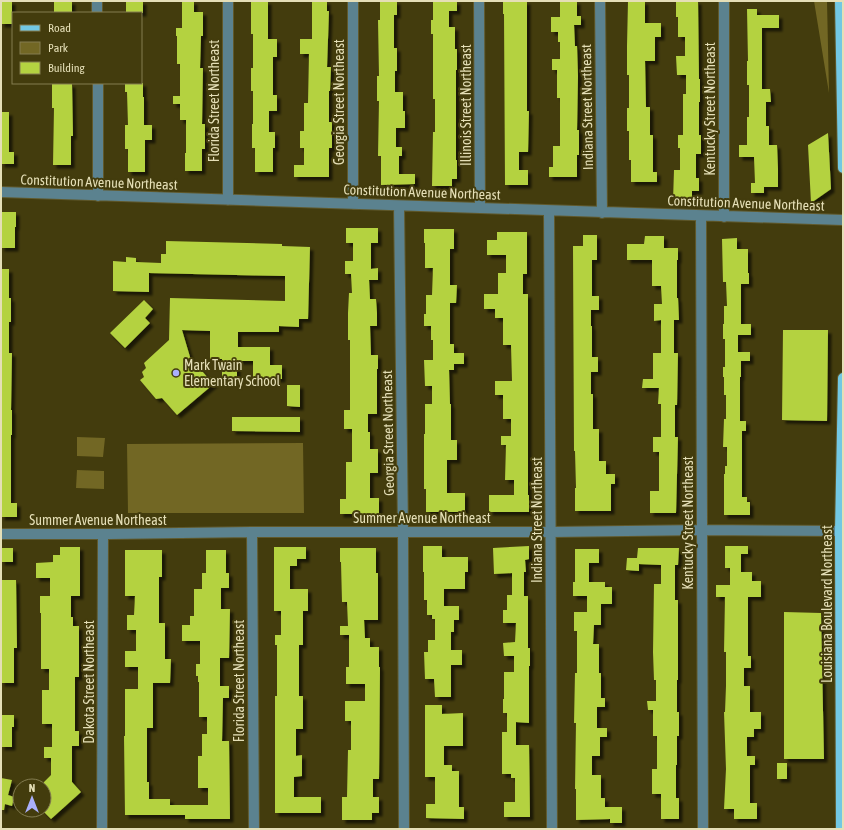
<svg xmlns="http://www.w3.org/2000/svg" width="844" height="830" font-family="'Asap Condensed',sans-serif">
<defs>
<filter id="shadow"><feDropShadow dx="3.5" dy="3.5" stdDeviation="1" flood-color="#0009"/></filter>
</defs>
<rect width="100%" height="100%" fill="#433c0d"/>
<!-- green -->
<path fill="#726724" d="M814,1H827L829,93Z
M77,437L105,438L103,457L77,456Z
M303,443L304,513H128L127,444Z
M77,470L104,471V489L76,488Z"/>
<!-- building -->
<path fill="#b4d241" filter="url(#shadow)" d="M1,1H12V24H1Z
M54,1H72V13H54Z
M126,1H143V13H126Z
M182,1H194V12H203V36H201L200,68H203L202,124H205V149H202V171H185V153H186V120H180V104H173V96H180V64H177V36H176V28H182Z
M251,1H268V39H277V57H273V95H277V111H269V132H275V148H273V172H255V148H252V124H253V91H251V68H253V34H251Z
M312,1H327V11H329L327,67H331L330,91H329V122H332V148H329V177H294V165H304V148H300V131H304V103H308L309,54H300V39H312Z
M380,1H397V15H394V48H397V71H395V92H403V111H405V128H396V147H402V156H399V174H415V184L381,185V156H378L379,101H377V76H379L378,20H380Z
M433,1H457V11H449V27H455V49H457V70H456V160H457V179H452V186H432L433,132H435V99H433V34H431V20H433Z
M503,1H527V111H529L528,152H519V170H528V185H505L504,14H503Z
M560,1H577V16H581V25H574L575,46H577L578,76L577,130H579V155H577V177H549V167H553V146H560V98H557V70H552V59H560V42H558V32H551V17H560Z
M628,1H645V23H661V37H655V61H645L646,107H650V135H653V172H657V182H631V160H629V131H627V108H629V75H627V46Z
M676,1H698L699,79H700V102H699V135H701V154H696V178H699V191H692V201H673L674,170H680V148H678V135H683V94H686V75H677L676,56H685V37H678V17H676Z
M747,9H757V15H779V28H762V89H770L771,102H766V126H769V145H777L778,169V187H764V193H751V183H755L754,157H739V145H747V117H749V85H747V61H748Z
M125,83H143V97H144V125H152V140H145V172H128V149H125V125H128L127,92H125Z
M52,84H72L73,136H71V165H53L54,108H52Z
M1,112H9V152H14V164H1Z
M828,133L831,189L811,203L808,145Z
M1,212H16V227H15V248H1Z
M346,228H378V243H371V269L378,268V280H369L370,299H376L377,313V326H370L371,355H378V369H377V414H368V432H370V449H378V473H370V498H379V514H340V499H346V462H352V429H344V410H350V340H348V313L349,293H352L351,274H345V261H353V243H346Z
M424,229H454V249H450V285H457L456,303H450V344H454V353H464V364H454V370H449L450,404H451V440H457V460H447V493H465V512H426V489H424V434H425V404H432V386H425L424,360H433V340H431V326H424V314H426V295H432L433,268H425V243H424Z
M497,232H527V274H523V294H528V495H529V512H489V495H514V480H505L506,445H501V436H511V419H503V395H495V381H512L511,345H503V318H495V309H484V294H498V273H506V255H487V240H497Z
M583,235H597V260H592V296H599V310H591V326H592V357H598V372H591V394H593V429H599V461H606V474H615V484H611V511H575V488H576L575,451H574L573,246H583Z
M645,236H664V248H678V260H677V298H678L679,320H674V353H678L677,405H675V437H678L676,513H650V491H659V452H653V437H661V404H658L659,388H642L643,379H653V353H661V320L654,321V304H662L661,286H652V260H627V244H644Z
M737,238V249H748V273H749V284H741V324H751V335H738V352H750V361H741V377H740V421H746V431H742V497H747V502H750V515H724V474H725V466H727V447H723L724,419H726V395H724V377H723V367H725V339H723V324H724V306H727L726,282H723L722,239Z
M166,241L282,244V246L310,247L308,319H299V327L279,326V332H238V347H270V365H282V379H253V361H237V380H222V359H210V331L182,330L190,357L208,378L211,377L216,382L177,415L162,398L156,399L140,380L144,377L142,372L146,368L144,363L169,340L170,298L285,301V276L149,273V292L113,291V261L126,262V257L136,258V262L161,263V254H166Z
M1,269H9V298H11V322H9V353H12L11,410H12V435H11V503H17V517H1Z
M144,300L153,309L145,318L150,323L125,348L110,333Z
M783,330H828L827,421L782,420Z
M287,385H300V407L287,406Z
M232,417H300V432L232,431Z
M423,546H442V557H468V572H465V589H444V606H459V620H454V632H451V650H462V665H451V697H435L434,679H425L424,652H428V640H435V619H432V615H427V600H424V572H423Z
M529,546V559L525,560L526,572H524V596H528V648H530V666H529V723L516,722V745H529L530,817H504V802H515V778H511V774H502V732H507V713H503V699H504V672H514V656H504L503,643L515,642L516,623H503V610H507V595H512V573L494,574L493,548Z
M725,546H748V554H741V572H752V581H761V597H748V656H751V668H744V686H750V712H761V729H754V737H747V756H755V765H750V803H757V819H734V809H724L726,769L724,712H725L726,686V652H724L725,597H716V585H730V568H725Z
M60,547H80V596H71V617H73V626H79V677H75V731H79V746H72V782L81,792L51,819L42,810H44V806L48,802L44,799V782L51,775V758H44V747H52V724H42V690H49V669H41V613H40V596H50V578H36V563L53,562V555H60Z
M274,547H306V559H297V566H290V589H308V611H303V645H299V696H303V729H296V756L302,755V776L294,777V797H321V813H275V696H277V645H275V635H281V611H274Z
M1,548H13V562H1Z
M340,548H376V573H378V620H364L365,638H370V647H379V667H380L379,779H373V797H379V813H372V820H342V797H347L348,750H351V721H345V701H365V684H346V667H349V635H340V626H348L347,602H342L341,562H340Z
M638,548H679L678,565H675V600H678V680H677V712H679V736H677V765H676V798H679V819H661V794H652V769H657V736H653V710H648L647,701H656V680H654L653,652L654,584H661V565L639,564V571L626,570L627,558H637Z
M575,549H599V563H589V582H605V587H612V604H601V625H594L593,644H599V673H601V698H605V707H597V728H607V737H600V756H592V775H601V798H605V807H622V823H610V819L576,820V789H575L576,723H574L575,673H577V631H574V612H587V596H573V582H575Z
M125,550H162V577H159V623H165V659H171L170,683H153V728H147V782H149V799H170V805H208V788H198V756H202V734H207V717H199V682H198V676H196V664H200V641H182V625H190V616H194V589H202V573H206V550H226V573H229V588H221V609H230L229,658H220V686H229V698H223L222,741H229L230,819H185V815H125L124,736H125V689H138V667H125V651H136V630H127V615H134L135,596H125Z
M1,580H16L17,648H14V683H1Z
M784,612L821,613L824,759H784Z
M425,705H442V714L463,713V746H444V765H452V771H459V807H464V819L426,818V804H435V777H425Z
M1,715H14V727H12V747H1Z
M777,763H787V779H777Z
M1,778L12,780L8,795L14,797L12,806L5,804L4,810H1Z"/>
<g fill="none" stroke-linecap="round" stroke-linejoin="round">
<!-- minor casing -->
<g stroke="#60592c" stroke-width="12">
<path id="minor" d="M97,1V13
M228,1V200
M353,1V204
M479,1L480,208
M600,1L602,213
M724,1V217
M98,83V196
M1,192L843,220
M399,206L403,532L404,829
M549,211L552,829
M701,216L703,829
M252,532L254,829
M1,534H110L252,532H551L702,530L843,531
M102,829L103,534"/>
</g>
<!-- major casing -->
<g stroke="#60592c" stroke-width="12">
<path id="major" d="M840,1L843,168
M841,829L840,531L843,378"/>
</g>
<!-- minor -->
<use href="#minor" stroke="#5b828f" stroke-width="10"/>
<!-- major -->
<use href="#major" stroke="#72c8e3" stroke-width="10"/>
</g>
<!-- markers -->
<circle fill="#aab0fb" stroke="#433c0d" stroke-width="1.5" cx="176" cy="373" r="4"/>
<g text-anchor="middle" stroke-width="4" stroke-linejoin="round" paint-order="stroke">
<!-- street labels -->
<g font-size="14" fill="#e5dfb7" stroke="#433c0d">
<text transform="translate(214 101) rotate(-90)" y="5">Florida Street Northeast</text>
<text transform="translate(339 102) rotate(-90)" y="5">Georgia Street Northeast</text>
<text transform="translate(466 105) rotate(-90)" y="5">Illinois Street Northeast</text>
<text transform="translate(587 107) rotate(-91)" y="5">Indiana Street Northeast</text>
<text transform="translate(710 109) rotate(-90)" y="5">Kentucky Street Northeast</text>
<text transform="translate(99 182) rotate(2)" y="5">Constitution Avenue Northeast</text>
<text transform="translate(422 192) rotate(2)" y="5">Constitution Avenue Northeast</text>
<text transform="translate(746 203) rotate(2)" y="5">Constitution Avenue Northeast</text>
<text transform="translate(388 433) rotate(-91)" y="5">Georgia Street Northeast</text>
<text x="422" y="523">Summer Avenue Northeast</text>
<text x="98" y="525">Summer Avenue Northeast</text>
<text transform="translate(537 520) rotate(-90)" y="5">Indiana Street Northeast</text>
<text transform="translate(688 523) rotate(-90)" y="5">Kentucky Street Northeast</text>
<text transform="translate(827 604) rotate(-90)" y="5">Louisiana Boulevard Northeast</text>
<text transform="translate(239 681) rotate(-90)" y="5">Florida Street Northeast</text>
<text transform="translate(89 682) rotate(-90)" y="5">Dakota Street Northeast</text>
</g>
<!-- poi labels -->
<g font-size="14" fill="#e5dfb7" stroke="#433c0d" text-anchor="start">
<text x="184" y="370">Mark Twain<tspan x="184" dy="16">Elementary School</tspan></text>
</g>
</g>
<!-- border -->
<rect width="844" height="830" fill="none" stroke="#e5dfb7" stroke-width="4"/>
<!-- legend -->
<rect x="12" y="12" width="130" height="72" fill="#433c0d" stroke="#847d51"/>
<rect x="20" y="25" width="20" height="6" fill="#72c8e3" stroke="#847d51"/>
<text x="48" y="32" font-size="12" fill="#e5dfb7">Road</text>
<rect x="20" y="42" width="20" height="12" fill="#726724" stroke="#847d51"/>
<text x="48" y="52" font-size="12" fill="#e5dfb7">Park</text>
<rect x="20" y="62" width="20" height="12" fill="#b4d241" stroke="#847d51"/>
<text x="48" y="72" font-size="12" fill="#e5dfb7">Building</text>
<!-- north arrow -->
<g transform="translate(32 798)"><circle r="19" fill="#433c0d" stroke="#847d51"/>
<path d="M0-3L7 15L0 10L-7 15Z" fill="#aab0fb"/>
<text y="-6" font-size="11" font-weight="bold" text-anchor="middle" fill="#e5dfb7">N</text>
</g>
</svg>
